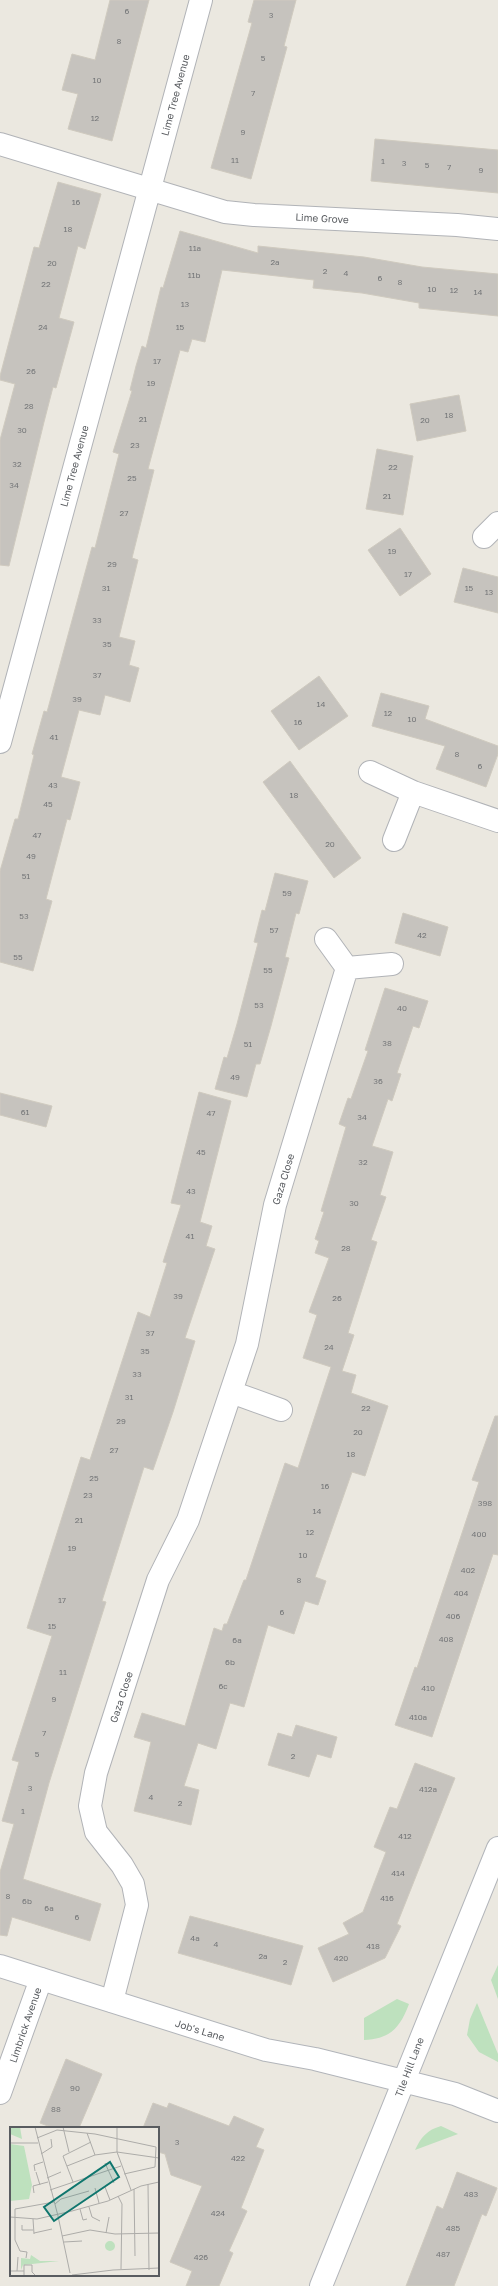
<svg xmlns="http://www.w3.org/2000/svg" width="498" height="2286" font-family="'Golos Text',sans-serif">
<rect width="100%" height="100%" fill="#ebe8e0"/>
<!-- green -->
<path fill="#bee1be" d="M498,1965V1999L491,1980Z
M397,1999L409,2004C400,2028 390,2039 364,2040V2018Z
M477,2003L498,2054V2062L479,2052L467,2035L470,2019Z
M441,2126L458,2134L415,2150C421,2137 427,2130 441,2126Z"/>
<!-- building -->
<path fill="#c6c3be" stroke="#cfcabf" d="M110,0H149L112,141L68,129L78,94L62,90L72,54L95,60Z
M254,0H296L284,46L287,47L251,179L211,168L252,23L248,22Z
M375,139L498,150V193L371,181Z
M58,182L101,194L85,249L78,246L59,318L74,322L56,388L53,387L44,422L9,566L0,565V440L15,384L0,380V376L34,247L39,248Z
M180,231L258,253V246L364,257L422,267L498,274V316L419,308V303L362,293L313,288L314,280L222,270L205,342L192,339L188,352L180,350L148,469L154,470L132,558L138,560L119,637L135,641L129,665L139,668L130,702L105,695L100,715L79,710L61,777L80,782L70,820L67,819L46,899L52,901L33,971L0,962V871L15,819H18L34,755L32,754L44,711L47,712L92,547L95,548L119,454L113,452L132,391L130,390L136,366L142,346L146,348L161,287L163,288Z
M459,395L466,431L417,441L410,404Z
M377,449L413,456L403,515L366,509Z
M400,528L431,574L400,596L368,550Z
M463,568L498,577V613L454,602Z
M319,676L348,716L299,750L271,711Z
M381,693L429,706L425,719L498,746V754L486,787L436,769L445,746L372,726Z
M290,761L361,858L334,878L263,782Z
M275,873L308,881L299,914L296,913L285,957L289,958L271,1026L260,1064H256L247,1097L215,1089L224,1057L227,1058L237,1024L258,943L254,942L262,910L265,911Z
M403,913L448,927L440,956L395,943Z
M385,988L428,1001L419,1028L413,1026L397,1073L401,1074L392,1101L388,1099L372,1146L393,1152L380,1195L386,1197L371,1240L377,1242L348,1333L354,1335L342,1371L356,1375L351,1393L388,1406L365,1476L352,1472L315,1577L326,1581L318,1605L305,1601L294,1634L268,1625L244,1707L230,1703L216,1749L198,1743L184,1786L199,1790L191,1825L134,1811L151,1742L134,1737L142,1713L185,1726L214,1628L222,1631L224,1624H227L244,1580H246L285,1463L298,1468L331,1367L303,1358L317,1315L309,1312L329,1258L315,1253L319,1241L315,1239L324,1212L321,1211L346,1127L339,1124L348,1098L351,1099L368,1051L365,1050Z
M199,1092L231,1101L200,1222L212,1226L206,1246L215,1249L185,1338L195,1341L173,1412L153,1470L144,1467L102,1601L106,1602L49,1783L23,1879L101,1904L90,1941L12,1917L7,1936L0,1935V1872L14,1824L2,1821L19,1762L12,1760L52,1636L27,1628L81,1457L90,1460L138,1312L150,1317L167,1263L163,1262L181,1205L171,1203Z
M0,1093L52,1106L46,1127L0,1115Z
M495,1416H498V1555L493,1554L432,1737L395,1725L415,1667L417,1668L479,1482L472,1480Z
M296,1725L337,1737L331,1758L317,1754L309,1777L268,1765L278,1733L292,1737Z
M415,1763L455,1778L397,1924L401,1926L385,1958L333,1982L318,1948L349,1934L343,1923L363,1912L386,1852L374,1847L390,1807L397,1809Z
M190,1916L303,1946L291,1985L178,1953Z
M66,2059L102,2074L79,2128H53L40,2123Z
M153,2103L167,2108L169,2103L229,2126L234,2116L264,2129L256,2147L264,2150L241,2208L247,2211L229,2251L233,2253L219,2286H186L192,2271L170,2262L202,2186L171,2175L165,2154L158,2152V2128H143Z
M457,2172L497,2188L486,2216L482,2214L454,2286H406L437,2206L443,2209Z"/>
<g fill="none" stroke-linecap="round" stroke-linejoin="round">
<!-- street casing -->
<g stroke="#b1b3b7" stroke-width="24">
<path id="street" d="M0,144L225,212L254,215L457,225L498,229
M484,537L498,523
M0,742L201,0
M370,772L413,792L498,821
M394,840L413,792
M326,939L347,968L392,964
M231,1392L281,1410
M112,2001L137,1905L133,1884L122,1865L96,1832L90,1806L96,1773L158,1580L188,1520L247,1344L275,1205L347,968
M0,2093L41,1979"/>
</g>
<!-- secondary casing -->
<g stroke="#b2b5ba" stroke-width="24">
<path id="secondary" d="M0,1966L266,2050L315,2059L455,2094L498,2111
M321,2286L498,1848"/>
</g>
<!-- street -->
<use href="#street" stroke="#fff" stroke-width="22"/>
<!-- secondary -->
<use href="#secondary" stroke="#fff" stroke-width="22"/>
</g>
<g text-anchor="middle" stroke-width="3.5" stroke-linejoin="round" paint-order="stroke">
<!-- number labels -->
<g font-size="8" fill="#747678">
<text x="127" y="14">6</text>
<text x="271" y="18">3</text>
<text x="119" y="44">8</text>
<text x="263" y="61">5</text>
<text x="97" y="83">10</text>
<text x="253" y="96">7</text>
<text x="95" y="121">12</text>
<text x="243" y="135">9</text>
<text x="235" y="163">11</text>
<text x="383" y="164">1</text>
<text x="404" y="166">3</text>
<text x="427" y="168">5</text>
<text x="449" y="170">7</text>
<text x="481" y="173">9</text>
<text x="76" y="205">16</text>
<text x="68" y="232">18</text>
<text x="195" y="251">11a</text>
<text x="275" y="265">2a</text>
<text x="52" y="266">20</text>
<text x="325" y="274">2</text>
<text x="346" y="276">4</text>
<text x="194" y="278">11b</text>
<text x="380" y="281">6</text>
<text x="400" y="285">8</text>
<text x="46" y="287">22</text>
<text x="432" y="292">10</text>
<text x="454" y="293">12</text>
<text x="478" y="295">14</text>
<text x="185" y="307">13</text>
<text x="43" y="330">24</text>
<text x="180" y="330">15</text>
<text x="157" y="364">17</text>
<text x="31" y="374">26</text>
<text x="151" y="386">19</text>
<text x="29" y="409">28</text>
<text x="449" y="418">18</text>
<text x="143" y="422">21</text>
<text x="425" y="423">20</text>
<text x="22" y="433">30</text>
<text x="135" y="448">23</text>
<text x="17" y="467">32</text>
<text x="393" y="470">22</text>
<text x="132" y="481">25</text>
<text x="14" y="488">34</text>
<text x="387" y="499">21</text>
<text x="124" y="516">27</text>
<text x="392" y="554">19</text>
<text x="112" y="567">29</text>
<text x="408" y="577">17</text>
<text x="106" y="591">31</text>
<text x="469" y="591">15</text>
<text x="489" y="595">13</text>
<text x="97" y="623">33</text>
<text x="107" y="647">35</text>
<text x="97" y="678">37</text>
<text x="77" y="702">39</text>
<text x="321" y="707">14</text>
<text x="388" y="716">12</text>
<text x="412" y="722">10</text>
<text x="298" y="725">16</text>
<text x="54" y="740">41</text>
<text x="457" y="757">8</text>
<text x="480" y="769">6</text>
<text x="53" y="788">43</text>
<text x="294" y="798">18</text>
<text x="48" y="807">45</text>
<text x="37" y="838">47</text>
<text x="330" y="847">20</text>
<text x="31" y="859">49</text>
<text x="26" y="879">51</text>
<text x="287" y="896">59</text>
<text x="24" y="919">53</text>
<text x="274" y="933">57</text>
<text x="422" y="938">42</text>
<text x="18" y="960">55</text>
<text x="268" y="973">55</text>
<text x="259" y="1008">53</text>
<text x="402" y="1011">40</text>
<text x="387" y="1046">38</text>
<text x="248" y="1047">51</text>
<text x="235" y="1080">49</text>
<text x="378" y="1084">36</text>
<text x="25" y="1115">61</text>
<text x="211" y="1116">47</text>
<text x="362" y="1120">34</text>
<text x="201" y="1155">45</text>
<text x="363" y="1165">32</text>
<text x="191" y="1194">43</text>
<text x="354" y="1206">30</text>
<text x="190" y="1239">41</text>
<text x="346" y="1251">28</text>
<text x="178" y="1299">39</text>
<text x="337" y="1301">26</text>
<text x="150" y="1336">37</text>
<text x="329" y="1350">24</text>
<text x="145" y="1354">35</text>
<text x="137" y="1377">33</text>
<text x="129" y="1400">31</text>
<text x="366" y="1411">22</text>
<text x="121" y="1424">29</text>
<text x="358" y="1435">20</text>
<text x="114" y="1453">27</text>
<text x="351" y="1457">18</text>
<text x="94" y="1481">25</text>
<text x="325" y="1489">16</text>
<text x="88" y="1498">23</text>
<text x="485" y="1506">398</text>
<text x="317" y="1514">14</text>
<text x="79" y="1523">21</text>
<text x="310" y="1535">12</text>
<text x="479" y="1537">400</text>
<text x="72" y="1551">19</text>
<text x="303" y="1558">10</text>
<text x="468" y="1573">402</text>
<text x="299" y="1583">8</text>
<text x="461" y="1596">404</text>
<text x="62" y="1603">17</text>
<text x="282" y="1615">6</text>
<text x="453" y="1619">406</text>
<text x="52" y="1629">15</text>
<text x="446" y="1642">408</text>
<text x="237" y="1643">6a</text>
<text x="230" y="1665">6b</text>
<text x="63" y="1675">11</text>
<text x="223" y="1689">6c</text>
<text x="428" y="1691">410</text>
<text x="54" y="1702">9</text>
<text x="418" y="1720">410a</text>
<text x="44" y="1736">7</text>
<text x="37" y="1757">5</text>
<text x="293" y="1759">2</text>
<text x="30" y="1791">3</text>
<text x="428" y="1792">412a</text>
<text x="151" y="1800">4</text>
<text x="180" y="1806">2</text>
<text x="23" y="1814">1</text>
<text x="405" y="1839">412</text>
<text x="398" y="1876">414</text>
<text x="8" y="1899">8</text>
<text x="387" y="1901">416</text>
<text x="27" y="1904">6b</text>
<text x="49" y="1911">6a</text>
<text x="77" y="1920">6</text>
<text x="195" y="1941">4a</text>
<text x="216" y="1947">4</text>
<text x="373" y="1949">418</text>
<text x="263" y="1959">2a</text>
<text x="341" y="1961">420</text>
<text x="285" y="1965">2</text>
<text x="75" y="2091">90</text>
<text x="56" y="2112">88</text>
<text x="177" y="2145">3</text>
<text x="238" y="2161">422</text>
<text x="471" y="2197">483</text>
<text x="218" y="2216">424</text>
<text x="453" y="2231">485</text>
<text x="443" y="2257">487</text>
<text x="201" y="2260">426</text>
</g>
<!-- street labels -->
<g font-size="10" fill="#595c60" stroke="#fff">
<text transform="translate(175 95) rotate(-75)" y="4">Lime Tree Avenue</text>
<text transform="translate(322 218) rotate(3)" y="4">Lime Grove</text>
<text transform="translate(74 466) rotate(-75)" y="4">Lime Tree Avenue</text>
<text transform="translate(283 1179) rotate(-73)" y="4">Gaza Close</text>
<text transform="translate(121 1697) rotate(-72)" y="4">Gaza Close</text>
<text transform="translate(25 2025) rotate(-71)" y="4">Limbrick Avenue</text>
<text transform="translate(200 2030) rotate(17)" y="4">Job's Lane</text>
<text transform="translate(409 2067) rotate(-69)" y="4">Tile Hill Lane</text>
</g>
</g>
<!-- overview -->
<g transform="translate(10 2127)">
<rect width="149" height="149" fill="#ebe8e0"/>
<path d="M0,0H10L12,12L0,7ZM0,17L14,19L22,58L19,72L0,74ZM95 119a5 5 0 1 1 10 0a5 5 0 1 1-10 0ZM21,128L30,134H49L13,138L11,143V131L20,132Z" fill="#bee1be"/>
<path fill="none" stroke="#adaca9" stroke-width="1" d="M25,0L48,89L60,146M53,0L59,25M107,0V25L121,63M77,6L85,28M27,11L47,3L85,7L146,20L145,40L114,47M0,16H28M107,25L149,31M31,27L42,20L41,12M95,36L104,56M57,39L85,28L107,25M25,44L24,38L33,35M26,45L30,58M37,51L51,45M63,55L53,29L81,15M138,57L139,143M95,60L100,73M85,61L89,76M124,62L125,129M40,63L111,39M24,66L23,59L38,55M108,69L112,77L111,142M45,77L51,72L79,64M79,80L82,90L90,94M70,82L73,93L77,92M0,90L27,92L62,84L98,74L131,59L149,55M23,92L24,107M12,98V103H23M24,106L42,102M96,106L99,90M52,109L80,103L105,107L149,106M54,115L72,114M16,131L17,125L10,124L5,113V82L44,75M0,144H14M7,144L8,130M62,148L103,143L149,141M14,149V138H22V145L26,149"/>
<path fill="#0f766e" fill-opacity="0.15" stroke="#0f766e" stroke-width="2" d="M100,35L109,50L44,94L34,80Z"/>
<rect width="149" height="149" fill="none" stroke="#595c60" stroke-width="2"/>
</g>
</svg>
